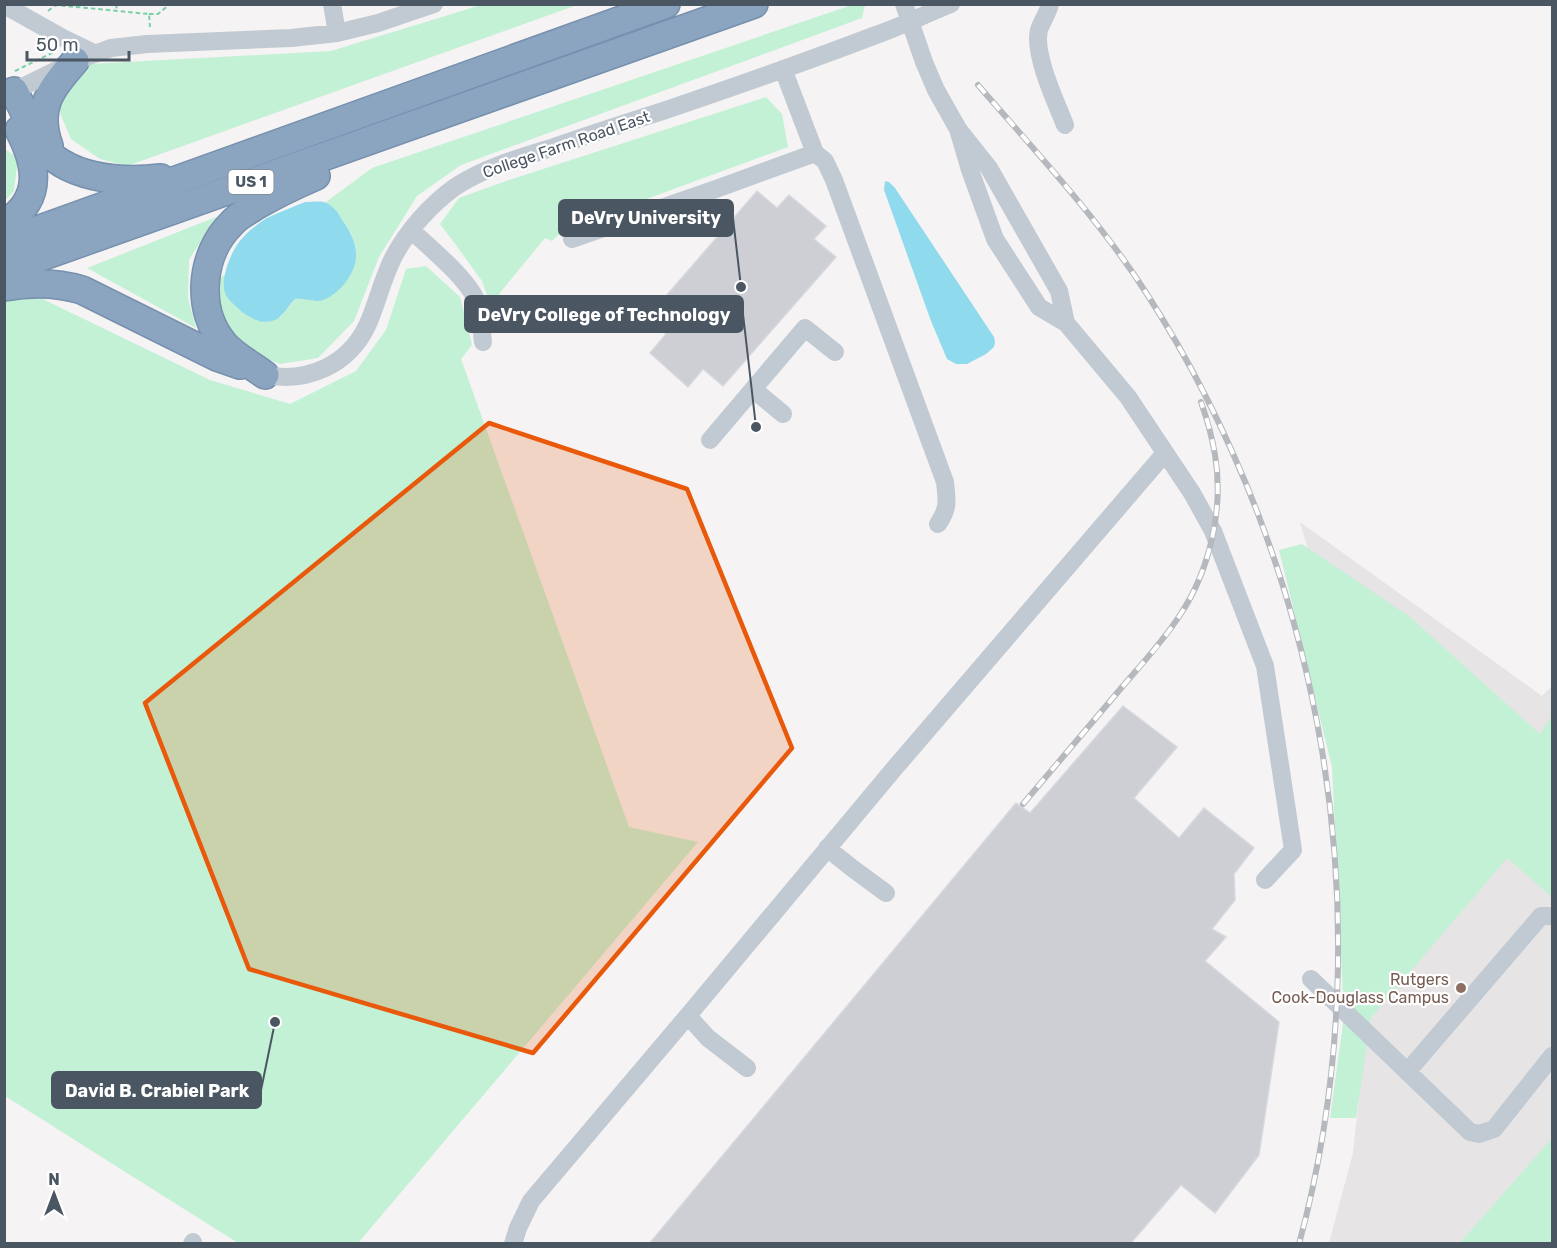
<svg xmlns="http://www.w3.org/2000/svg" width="1557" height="1248" font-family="Rubik,sans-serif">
<rect width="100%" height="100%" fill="#f5f3f3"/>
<!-- education -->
<path fill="#e6e4e5" d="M1300,522L1542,696L1552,686V1243H1329L1353,1153L1388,824Z"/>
<!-- green -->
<path fill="#c3f1d5" d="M481,5H577L127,166L100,159L71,139L57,106L90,64L331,51Z
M852,5H865L862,18L461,165L417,196L379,257L354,321L318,358L280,364L245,350L227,325L214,284L226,273C222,298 232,303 250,318L281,317L295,299L304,298L313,301C321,295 350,273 353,267C365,245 341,215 326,202L372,168Z
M766,97L782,114L788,147L565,229L552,241L545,238L499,294L503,305L494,315L482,281L456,245L440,224L459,198L509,180Z
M5,149L18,158L14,191L5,201Z
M216,217L189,260L188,298L196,328L87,268Z
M426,266L460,297L472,345L461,359L629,827L698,842L358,1243H238L5,1096L4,297L24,290L210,380L290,404L356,371L386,330L406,269Z
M1302,544L1410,617L1540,734L1552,716V897L1507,858L1371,1018L1356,1118H1330L1344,1016L1332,767L1279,550Z
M1552,1138V1243H1460Z"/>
<!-- water -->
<path fill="#90daee" d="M885,181L889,182L895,188L994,337L995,342L994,347L986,354L967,364H956L947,359L931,321L884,190Z
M305,202C311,202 319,201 324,202C331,204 338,212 341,218C348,228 355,239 356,252C358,271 340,294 323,300C315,303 305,298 295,299C288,306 282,319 272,321C261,324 250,318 242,312C237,307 229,301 226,295C219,282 230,254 239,242C245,234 257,224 267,218C279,212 293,207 305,202Z"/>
<!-- building -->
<path fill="#cdcfd5" stroke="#d7d9de" stroke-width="1.5" d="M757,191L777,208L789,195L826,226L814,239L836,257L723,386L703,369L688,387L650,353L666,334L647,318Z
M1123,706L1177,747L1134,798L1179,838L1204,808L1254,848L1234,874L1235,900L1212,929L1226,937L1205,961L1279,1022L1259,1155L1215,1213L1181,1185L1130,1244H649L1016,803L1030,813Z"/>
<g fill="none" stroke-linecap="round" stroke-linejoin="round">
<!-- highway casing -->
<g stroke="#7690ad" stroke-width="30">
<path id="highway" d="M14,91L39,142C64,179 121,183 161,178
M49,146C35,107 51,89 75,61
M4,224C43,200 38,166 19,130
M4,242L666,4
M4,270L754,4
M4,287C31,282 56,282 82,290L217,357L240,365
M265,375C253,366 235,356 225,345C195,311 200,254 232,223C238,216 247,212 254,207C274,195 295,185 316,176"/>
</g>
<!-- path -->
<path stroke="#7ad0a6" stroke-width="2" stroke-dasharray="4.5 3" stroke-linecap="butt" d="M116,4L117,11
M205,4V5
M48,11L56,5L149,14L150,27
M149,14H158L170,4
M15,71L56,51"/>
<!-- minor -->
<path stroke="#c1cad2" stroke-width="18" d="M332,4L337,33
M904,4L924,62L936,90L958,129L989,168L1059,291L1066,323
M1050,4C1048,13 1042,21 1039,30C1033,54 1056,102 1065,125
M4,5L63,38L94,53
M783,69L815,153L825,161L834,180L945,482C947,501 949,508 938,524
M4,96L75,61L111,48L147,44L291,38L337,33L378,23L434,4
M958,129L970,170L995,239L1039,307L1066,323L1128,397L1192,493L1213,531L1265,666L1293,850L1265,880
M411,230C429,247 467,278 476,300C482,312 481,328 483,342
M572,239L716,189L815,153
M265,375C308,383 348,365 367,326C377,304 382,280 393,258C407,231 430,205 455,187C484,168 518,158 551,148C588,135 625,123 663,111C734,87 805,62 876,35C901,26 926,14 951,4
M753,389L783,414
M710,440L805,328L835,352
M827,848L852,868L886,893
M1311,979L1470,1132L1479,1134L1494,1129L1552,1056
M688,1016L708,1038L747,1068
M1407,1072L1541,916H1552
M192,1244L193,1242
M513,1244L518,1228L531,1201L691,1012L893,770L1165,453"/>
<!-- highway -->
<use href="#highway" stroke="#8ba5c1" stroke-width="27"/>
<!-- rail casing -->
<g stroke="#b5b8bd" stroke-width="6">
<path id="rail" d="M978,85C1036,152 1097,217 1145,291C1325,569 1386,923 1299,1244
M1023,804C1054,767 1086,730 1117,693C1138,668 1162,643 1180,615C1210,570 1224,508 1215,455C1212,436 1207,419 1201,402"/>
</g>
<!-- rail -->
<use href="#rail" stroke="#fff" stroke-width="4" stroke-dasharray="11" stroke-linecap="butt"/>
</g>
<!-- marked area -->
<path fill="#e8590c" fill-opacity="0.2" stroke="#e8590c" stroke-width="4.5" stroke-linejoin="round" d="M489,423L687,489L792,748L533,1053L249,969L145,703Z"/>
<!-- markers -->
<circle fill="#8d6e63" stroke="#fff" stroke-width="2" cx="1461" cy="988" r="6"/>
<g text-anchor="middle" stroke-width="4.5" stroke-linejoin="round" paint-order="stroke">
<!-- shield labels -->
<rect fill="#fff" stroke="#808990" stroke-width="1.5" x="228.5" y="170" width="45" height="24" rx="4.5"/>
<g font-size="15" font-weight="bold" fill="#4a5661">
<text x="251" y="187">US 1</text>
</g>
<!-- street labels -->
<g font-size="16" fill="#4a5661" stroke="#fff">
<text transform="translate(566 144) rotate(-19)" y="6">College Farm Road East</text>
</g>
<!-- education labels -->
<g font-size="16" fill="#785e54" stroke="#fff" text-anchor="end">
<text x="1449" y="985">Rutgers<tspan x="1449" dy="18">Cook-Douglass Campus</tspan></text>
</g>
</g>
<!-- callouts -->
<path fill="none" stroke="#4a5661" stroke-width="2" d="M741 287L733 218M756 427L743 314M275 1022L261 1090"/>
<g fill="#4a5661" stroke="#fff" stroke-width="2">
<circle cx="741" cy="287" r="6"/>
<circle cx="756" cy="427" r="6"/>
<circle cx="275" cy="1022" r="6"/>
</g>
<g fill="#4a5661" stroke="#4a5661" stroke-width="2">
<rect x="559" y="200" width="174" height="36" rx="6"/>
<rect x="465" y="296" width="278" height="36" rx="6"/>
<rect x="52" y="1072" width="209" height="36" rx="6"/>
</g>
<g font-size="18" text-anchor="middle" font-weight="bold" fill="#fff">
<text x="646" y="224">DeVry University</text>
<text x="604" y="321">DeVry College of Technology</text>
<text x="157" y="1097">David B. Crabiel Park</text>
</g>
<!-- border -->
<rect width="1557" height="1248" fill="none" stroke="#4a5661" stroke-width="12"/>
<!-- north arrow -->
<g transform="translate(54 1194)" stroke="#ffffff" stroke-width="4.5" paint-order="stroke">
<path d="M0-4.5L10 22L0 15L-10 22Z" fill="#4a5661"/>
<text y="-9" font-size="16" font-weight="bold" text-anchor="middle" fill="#4a5661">N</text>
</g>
<!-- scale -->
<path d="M27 51v9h102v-9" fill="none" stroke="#4a5661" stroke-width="3"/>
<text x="36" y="51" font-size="18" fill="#4a5661" stroke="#ffffff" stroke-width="4.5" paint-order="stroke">50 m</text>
</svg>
